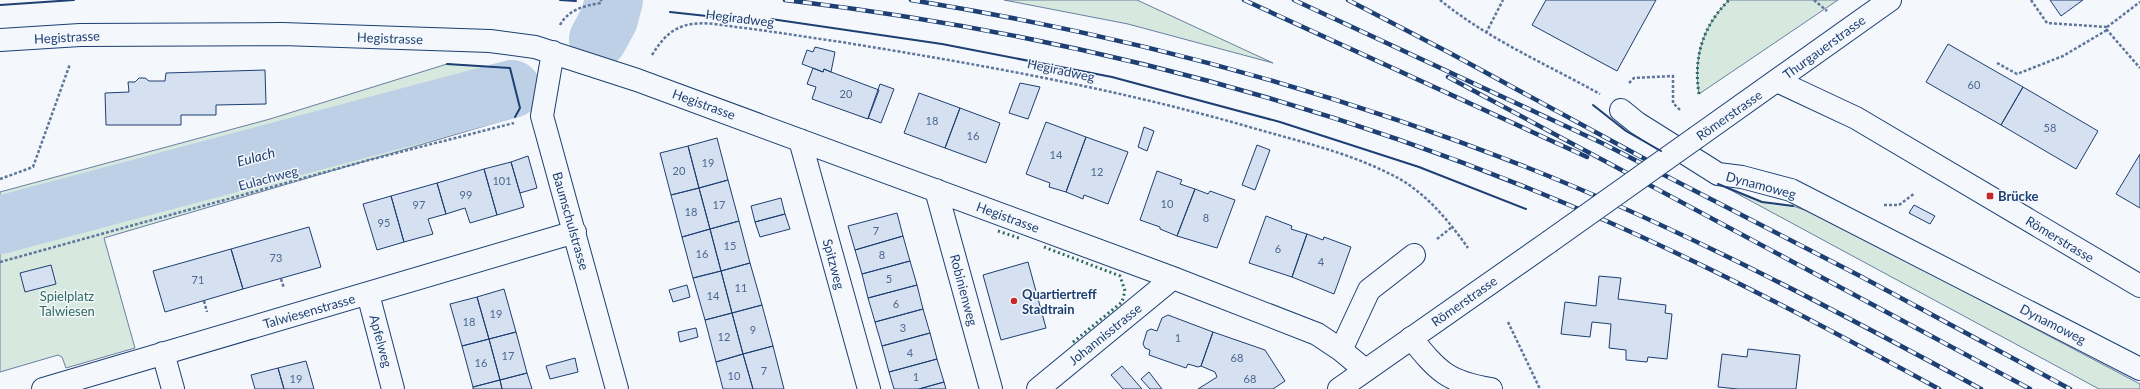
<svg xmlns="http://www.w3.org/2000/svg" width="2140" height="389" font-family="Lato,sans-serif">
<rect width="100%" height="100%" fill="#f4f7fb"/>
<!-- green -->
<path fill="#d7e8df" stroke="#687fa3" d="M1004,0H1137L1273,63L1128,24Z
M1729,0H1838L1699,94C1693,57 1703,26 1729,0Z
M447,64L510,68L520,108L515,117L104,238L135,348L66,368L62,357L58,355L0,372V192L270,119Z
M1725,187L1762,202L1793,206L1819,215L2140,384V389H2099Z"/>
<g fill="none" stroke-linecap="round" stroke-linejoin="round">
<!-- river -->
<path stroke="#bed0e5" stroke-width="58" d="M598,39L609,19L614,0
M0,225L512,89"/>
</g>
<!-- building -->
<path fill="#d5e0f0" stroke="#1d3f73" d="M1546,0H1656L1617,71L1532,25Z
M2050,0H2083L2061,16Z
M1948,44L2023,87L2001,125L1926,82Z
M815,47L835,52L831,72L824,69L823,72L802,64L807,50L813,52Z
M813,68L823,72L824,69L831,72L879,90L868,119L812,99L816,87L807,84Z
M265,70L266,104L216,105V115H181V125H106L105,93L129,92L128,82H135L139,78H145L149,81H165L166,73Z
M1020,83L1040,87L1028,119L1009,113Z
M880,84L894,89L881,123L868,118Z
M2023,87L2098,131L2076,169L2001,125Z
M919,93L960,108L945,148L904,133Z
M960,108L1000,123L986,163L945,148Z
M1046,122L1086,137L1066,192L1049,187L1050,183L1026,174Z
M1144,127L1154,131L1147,151L1138,147Z
M1086,137L1128,152L1108,204L1084,195L1083,199L1066,192Z
M717,138L728,180L699,188L688,146Z
M1257,145L1270,150L1255,190L1242,185Z
M688,146L699,188L671,195L660,153Z
M2140,154V208L2116,194Z
M528,156L537,188L520,193L511,162Z
M511,162L524,207L497,215L484,169Z
M484,169L497,215L470,223L465,208L446,214L437,183Z
M1157,171L1182,180L1180,184L1195,189L1177,236L1160,229V227L1140,220Z
M728,180L739,221L710,229L699,188Z
M437,183L446,214L428,219L433,234L404,242L391,196Z
M699,188L710,229L682,237L671,195Z
M1195,189L1208,194L1210,191L1235,200L1217,248L1177,236Z
M391,196L404,242L377,250L363,204Z
M781,198L785,214L755,222L751,206Z
M1914,205L1935,216L1930,224L1909,213Z
M897,213L903,236L855,250L848,226Z
M785,214L790,229L760,237L755,222Z
M1266,216L1292,226L1291,229L1307,234L1292,277L1249,263Z
M739,221L750,263L721,271L710,229Z
M309,227L321,267L243,289L231,249Z
M710,229L721,271L693,278L682,237Z
M1307,234L1323,240L1324,237L1351,247L1334,294L1292,277Z
M903,236L910,261L862,274L855,250Z
M231,249L243,289L165,312L153,271Z
M910,261L917,285L868,298L862,274Z
M1028,262L1046,328L1001,340L983,275Z
M750,263L762,305L732,313L721,271Z
M51,265L56,284L25,292L20,273Z
M721,271L732,313L705,320L693,278Z
M1599,276L1621,278L1618,299L1666,305L1665,313L1672,314L1667,359L1648,357L1647,362L1626,360V350L1609,348L1611,324L1592,322L1590,337L1561,334L1565,302L1596,306Z
M687,285L690,297L673,302L669,290Z
M917,285L923,309L875,322L868,298Z
M504,289L516,332L489,339L477,297Z
M477,297L489,339L462,346L450,304Z
M762,305L773,346L743,354L732,313Z
M923,309L930,333L882,346L875,322Z
M732,313L743,354L716,362L705,320Z
M1168,315L1213,332L1201,366L1198,367L1188,364L1186,368L1149,355L1150,350L1145,348L1143,344L1147,331L1151,329L1157,331L1162,318Z
M696,328L698,337L680,342L678,332Z
M516,332L527,373L500,380L489,339Z
M1213,332L1265,350L1285,381L1273,389H1198L1217,377L1215,372L1201,366Z
M930,333L937,359L889,372L882,346Z
M489,339L500,380L473,387L462,346Z
M773,346L784,389H753L743,354Z
M1748,349L1800,355L1796,389H1738L1718,387L1722,354L1747,357Z
M743,354L753,389H723L716,362Z
M575,358L578,372L550,379L546,366Z
M937,359L944,382L919,389H894L889,372Z
M306,361L314,389H284L278,368Z
M1122,366L1142,389H1123L1111,375Z
M278,368L284,389H255L251,375Z
M1149,372L1162,389H1150L1141,379Z
M527,373L532,389H502L500,380Z
M500,380L502,389H473V387Z
M944,382L946,389H919Z"/>
<g fill="none" stroke-linecap="round" stroke-linejoin="round">
<!-- minor casing -->
<g stroke="#1d3f73" stroke-width="24">
<path id="minor" d="M0,40L80,35L282,34L490,41L535,47L637,80L1173,278L1317,334L1341,350L1365,370
M553,52L542,116L617,389
M1621,110L1637,123L1718,174L1742,177L1791,190L2140,369
M800,140L869,389
M936,190L991,389
M368,294L393,389
M1411,338C1438,371 1447,382 1491,389
M1341,350L1369,290L1414,255
M163,353L173,389
M43,389L575,232
M1038,389L1173,278"/>
</g>
<!-- major casing -->
<g stroke="#1d3f73" stroke-width="24">
<path id="major" d="M1777,81L1856,118L2140,286
M1697,137L1890,0
M1339,389L1549,242"/>
</g>
<!-- path -->
<path stroke="#5e769c" stroke-width="2.5" stroke-dasharray="3 2" stroke-linecap="butt" d="M1440,0C1488,39 1546,64 1600,94
M1814,0L1827,11
M2031,0L2047,23L2107,27V30L2140,68
M560,25C569,9 584,6 601,3V0
M2107,27L2140,2
M1486,33L1503,0
M652,55C662,39 672,27 692,24C706,22 722,25 736,27C771,31 806,37 841,42C977,64 1113,88 1246,126C1297,141 1349,152 1396,177C1425,192 1449,221 1468,248
M1997,63L2017,74L2063,56L2107,30
M1629,83L1634,78L1673,76V103L1681,111
M0,179L33,167L70,64
M1884,205H1899L1915,193
M1437,239L1452,227
M0,262L369,160L514,123
M281,279L284,288
M204,301L207,312
M1508,322L1540,389"/>
<!-- minor -->
<use href="#minor" stroke="#f4f7fb" stroke-width="22"/>
<!-- major -->
<use href="#major" stroke="#f4f7fb" stroke-width="22"/>
<!-- rail casing -->
<g stroke="#1d3f73" stroke-width="4.5">
<path id="rail" d="M785,0C1067,33 1344,106 1604,220C1718,270 1829,329 1939,389
M911,0C1122,34 1327,89 1526,167C1683,229 1833,309 1981,389
M1244,0L1587,157
M1294,0L1604,144L1860,276L2070,389
M1348,0L1448,52L1645,159
M1448,77L2030,389"/>
</g>
<!-- rail -->
<use href="#rail" stroke="#f4f7fb" stroke-width="3" stroke-dasharray="9" stroke-linecap="butt"/>
<!-- major-bridge casing -->
<g stroke="#1d3f73" stroke-width="24" stroke-linecap="butt">
<path id="major-bridge" d="M1549,242L1697,137"/>
</g>
<!-- major-bridge -->
<use href="#major-bridge" stroke="#f4f7fb" stroke-width="22"/>
<!-- hedge -->
<path stroke="#2c6c60" stroke-width="3" stroke-dasharray="2 3" stroke-linecap="butt" d="M1699,94C1693,57 1703,26 1729,0
M998,231L1019,238
M1044,247L1120,276L1125,291L1122,302L1072,343"/>
<!-- wall -->
<path stroke="#1d3f73" stroke-width="2" d="M560,0L576,1
M0,5L74,0
M670,12L771,23V19L942,44L1112,77L1280,122L1419,167L1526,209
M447,64L510,68L520,108L515,117
M1593,105L1626,131L1661,151
M1718,184L1762,202L1793,206"/>
</g>
<!-- markers -->
<g fill="#c62828" stroke="#f4f7fb" stroke-width="1.5">
<rect x="1986" y="192" width="8" height="8" rx="2"/>
<circle cx="1014" cy="301" r="4"/>
</g>
<g text-anchor="middle" stroke-width="3" stroke-linejoin="round" paint-order="stroke">
<!-- number labels -->
<g font-size="11" fill="#4b6792">
<text x="1974" y="89">60</text>
<text x="846" y="98">20</text>
<text x="932" y="125">18</text>
<text x="2050" y="132">58</text>
<text x="973" y="140">16</text>
<text x="1056" y="159">14</text>
<text x="708" y="167">19</text>
<text x="679" y="175">20</text>
<text x="1097" y="176">12</text>
<text x="502" y="185">101</text>
<text x="466" y="199">99</text>
<text x="1167" y="208">10</text>
<text x="419" y="209">97</text>
<text x="719" y="209">17</text>
<text x="691" y="216">18</text>
<text x="1206" y="222">8</text>
<text x="384" y="227">95</text>
<text x="876" y="235">7</text>
<text x="730" y="250">15</text>
<text x="1278" y="253">6</text>
<text x="702" y="258">16</text>
<text x="882" y="259">8</text>
<text x="276" y="262">73</text>
<text x="1321" y="266">4</text>
<text x="889" y="283">5</text>
<text x="198" y="284">71</text>
<text x="741" y="292">11</text>
<text x="713" y="300">14</text>
<text x="896" y="308">6</text>
<text x="496" y="318">19</text>
<text x="469" y="326">18</text>
<text x="903" y="332">3</text>
<text x="753" y="334">9</text>
<text x="724" y="341">12</text>
<text x="1178" y="342">1</text>
<text x="910" y="357">4</text>
<text x="508" y="360">17</text>
<text x="1237" y="362">68</text>
<text x="481" y="367">16</text>
<text x="764" y="375">7</text>
<text x="734" y="380">10</text>
<text x="916" y="381">1</text>
<text x="296" y="383">19</text>
<text x="1250" y="383">68</text>
</g>
<!-- street labels -->
<g font-size="13" fill="#1d3f73" stroke="#f4f7fb">
<text transform="translate(740 18) rotate(7)" y="5">Hegiradweg</text>
<text transform="translate(67 37) rotate(-3)" y="5">Hegistrasse</text>
<text transform="translate(390 38) rotate(2)" y="5">Hegistrasse</text>
<text transform="translate(1824 47) rotate(-36)" y="5">Thurgauerstrasse</text>
<text transform="translate(1061 70) rotate(12)" y="5">Hegiradweg</text>
<text transform="translate(704 104) rotate(20)" y="5">Hegistrasse</text>
<text transform="translate(1729 115) rotate(-35)" y="5">Römerstrasse</text>
<text transform="translate(268 178) rotate(-15)" y="5">Eulachweg</text>
<text transform="translate(1761 185) rotate(15)" y="5">Dynamoweg</text>
<text transform="translate(1008 217) rotate(20)" y="5">Hegistrasse</text>
<text transform="translate(571 221) rotate(74)" y="5">Baumschulstrasse</text>
<text transform="translate(2060 239) rotate(31)" y="5">Römerstrasse</text>
<text transform="translate(834 264) rotate(75)" y="5">Spitzweg</text>
<text transform="translate(964 290) rotate(75)" y="5">Robinienweg</text>
<text transform="translate(1464 301) rotate(-35)" y="5">Römerstrasse</text>
<text transform="translate(309 311) rotate(-16)" y="5">Talwiesenstrasse</text>
<text transform="translate(2053 324) rotate(27)" y="5">Dynamoweg</text>
<text transform="translate(1105 334) rotate(-39)" y="5">Johannisstrasse</text>
<text transform="translate(381 341) rotate(75)" y="5">Apfelweg</text>
</g>
<!-- poi labels -->
<g font-size="13" font-weight="bold" fill="#1d3f73" stroke="#f4f7fb" text-anchor="start">
<text x="1998" y="201">Brücke</text>
<text x="1022" y="299">Quartiertreff<tspan x="1022" dy="15">Stadtrain</tspan></text>
</g>
<!-- park labels -->
<g font-size="13" fill="#2c6c60" stroke="#f4f7fb">
<text x="67" y="301">Spielplatz<tspan x="67" dy="15">Talwiesen</tspan></text>
</g>
<!-- water labels -->
<g font-size="14" font-style="italic" fill="#1d3f73" stroke="#f4f7fb">
<text transform="translate(256 157) rotate(-15)" y="5">Eulach</text>
</g>
</g>
</svg>
